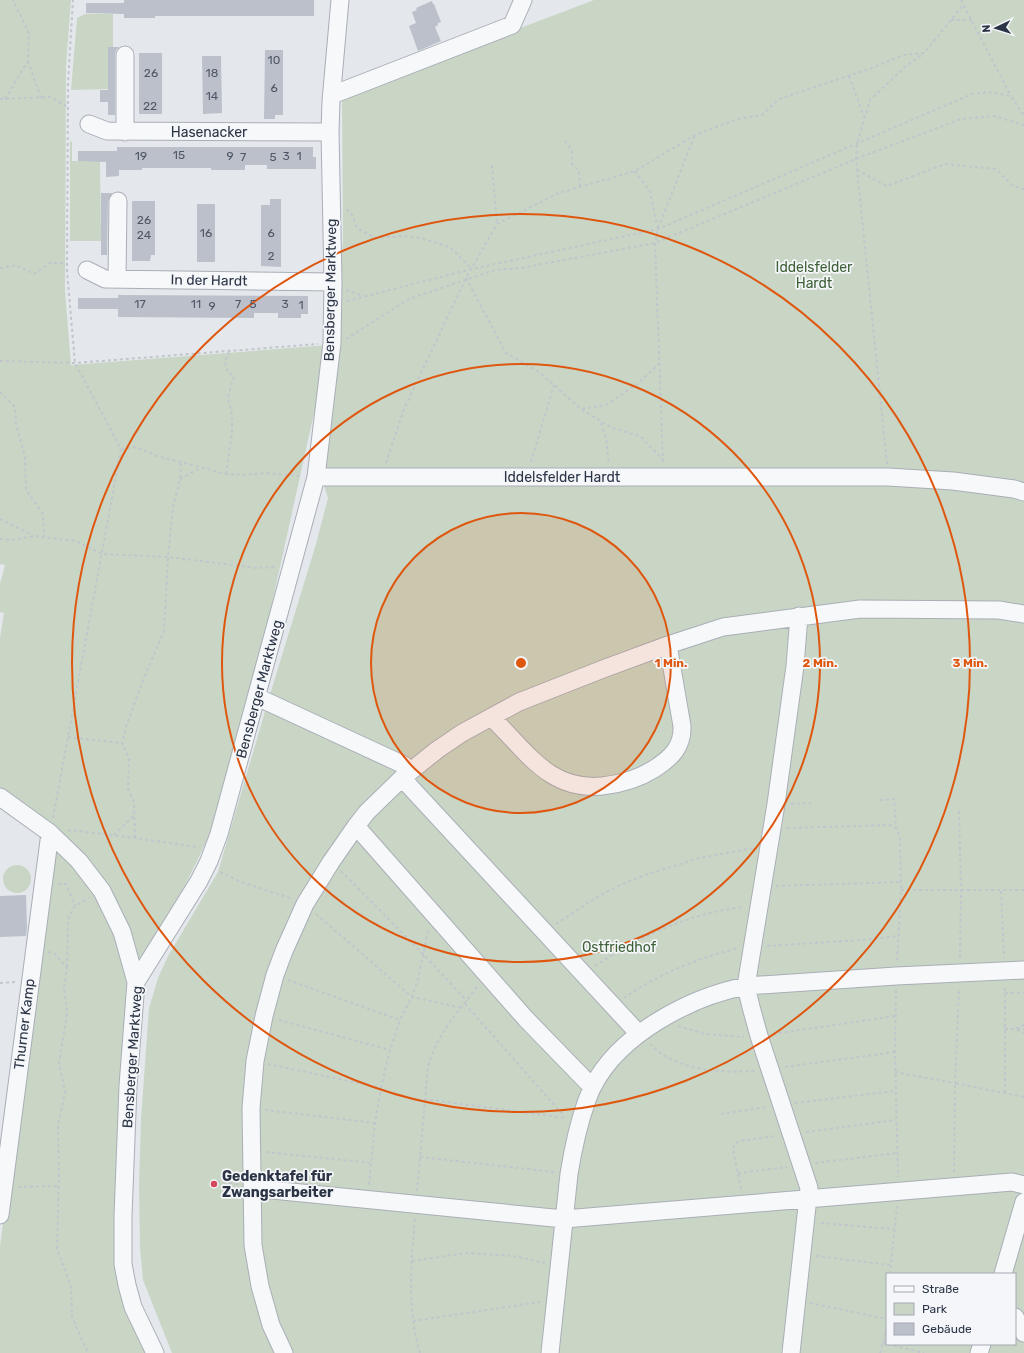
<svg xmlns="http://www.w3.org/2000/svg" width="1024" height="1353" font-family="Rubik,sans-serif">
<rect width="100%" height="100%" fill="#e4e7ec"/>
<!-- green -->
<path fill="#c9d6c5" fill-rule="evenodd" d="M0,0H71L66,67L65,291L71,365L329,345L252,694L214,826L178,900L139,960L112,898L0,791V638L4,613L0,612V584L5,565L0,564Z
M594,0H1024V1353H172L143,1280L140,1248L139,1186L141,1119L149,1008L158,978L168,956L218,872L268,701L316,544L328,498L320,473L336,344L343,241L342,96ZM887,1274H1015V1344H887Z
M85,14H113V47H108V89L71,90L77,18Z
M70,141L72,142V161H100L101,241H70Z
M57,853L61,854L65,856L104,905L125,963L127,992L131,1320L145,1353H0V1246L50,857Z
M3 879a14 14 0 1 1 28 0a14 14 0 1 1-28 0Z"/>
<!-- building -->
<path fill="#bbc0ca" d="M124,0H314V16H155V18H124V14L86,13V3H124Z
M432,1L433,4H434L441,22L438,23V25L435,27L441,41L418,51L409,26L416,23L412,12L417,10L416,8Z
M108,47H119L116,50L115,55V115H108V102H100V90H108Z
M265,50H283V115H275V119H264Z
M139,53H162V114H139Z
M202,56H221L222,113L203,114Z
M117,147H313V157H316V169H267V165H245V170H211V168H142V170H119V176L106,177V162L78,161V151H117Z
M101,193H112L108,201L107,255H101Z
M270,199H281V267L261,266V205H270Z
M132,201H155V255H151L150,261H132Z
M197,204H215V262H197Z
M118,295L308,296V314H301V318H278V313H254V318L118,317V309H78V298H118Z
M26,895L27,928L26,936L0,937V896Z"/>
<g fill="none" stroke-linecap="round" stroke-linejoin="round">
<!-- minor casing -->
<g stroke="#a9aeb7" stroke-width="19">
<path id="minor" d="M332,95L512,25L523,0
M89,124L107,131L330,132
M125,132V55
M87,270L105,279L333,282
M117,279L118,201
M316,477H888L953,481L1014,489L1024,492
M257,697L404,765L409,771
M491,717C526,750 548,791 602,786C621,784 638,779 654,769C671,758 683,747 682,726L668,645
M402,778L639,1034
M0,797L50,833L79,861L102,891L122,932L136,982
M356,826L526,1019L592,1087
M252,1188L564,1219L1000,1183L1012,1182L1024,1185
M0,1215L50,833
M1003,1274L1024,1202
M1015,1317L1024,1333
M155,1353L133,1307L127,1285L123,1264V1216L128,1086L136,982L199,881L209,861L219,834L316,477L332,343L333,282L330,132L331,101L340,0
M284,1353L271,1325L260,1286L253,1245L251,1108L255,1061L264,1016L275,975L284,951L305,904L331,862L356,826L367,812L402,778L437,750L462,733L519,702L603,669L668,645L723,627L860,609L999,610L1024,614
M550,1353L569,1174C573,1149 578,1125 587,1100C589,1096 590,1091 593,1086C620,1034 690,997 746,986L896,976L1024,970
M791,1353L809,1188L759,1036L751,1007L746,986L776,804L795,666L799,616
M979,1353L982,1344"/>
</g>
<!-- path -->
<path stroke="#c2c5cb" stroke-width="2" stroke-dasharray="3 3" stroke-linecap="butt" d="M961,0L1011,96
M951,20H972
M28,61L41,98
M849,76L864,117
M0,99L51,97L68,107
M5,99L28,61L29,33L13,0
M565,141L572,150V164L579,171L580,187
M492,165L497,224
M857,170L887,186L945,164L996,169L1013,186L1024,189
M635,171L650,192L658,229L655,243L663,463
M347,209L352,215L357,228L375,238L403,236L420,238L450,247L472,269
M658,228L695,135
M0,268L16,265L34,274L50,263H67
M466,278L506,353L539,372L581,409L612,428L640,436L663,460
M346,290L363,296
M347,301L472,269L658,229L972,94L988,92L1011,96L1024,116
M346,339L409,299L495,270L521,268L655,243L856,159L961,119L994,116L1024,125
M0,361L75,363L318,344
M0,392L15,407L16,425L25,457L26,490L43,514L44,537
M582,409L606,405L636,385L659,364
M601,423L606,438L609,464
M121,449L136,447L157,456L226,474L244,475L265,473L301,476
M531,462L554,385
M386,463L404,409L466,278L497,224L559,193L635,171L695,135L738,119L762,115L779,99L872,68L903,55L924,53L964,4
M887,464L856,159L857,144L870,100L905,67L923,54
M226,474L232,432V415L228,397L234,376L228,373L225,362L229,351
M180,479L200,468
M0,519L33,535
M0,539L11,540L34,536L76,541L102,554L168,557L257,568L276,567
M68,737L122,743
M880,800L894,799L896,828
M791,804L811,803
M959,811L961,890L960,959
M53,818L121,449L75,363L67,271L68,83L73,0
M787,828L889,825L896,828L900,837L901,890L897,961
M68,831L71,830L135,838L198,847
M114,835L134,815
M135,838L134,802L128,789L129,758L122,743L126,727L143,680L164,631L168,557L173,507L180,479L181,462
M341,871L423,954L467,1001
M220,872L241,882L293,899
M58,884H66L75,906
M776,886L901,882
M901,890H1024
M1001,891L1004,958
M316,914L412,997L462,1008
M556,924L597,897L620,885L648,874L700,858L754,848
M767,946L862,940L899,936
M48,952L55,954L67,968L64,987L67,1014L59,1063L65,1092L58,1126L59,1175L57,1249L71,1286L72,1317L88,1353
M595,966C637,937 693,912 744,907
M67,967L68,919L75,906L89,898
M288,980L400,1020
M0,983L16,982
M896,990L895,1052L898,1177
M1005,993H1024
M624,998C656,975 700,957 739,948
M465,1004L565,1117
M279,1020L390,1050
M1024,1025L1015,1029L1024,1033
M678,1026L705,1034L744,1037
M1005,1029H1024
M773,1034L895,1016
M650,1044C654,1047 657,1051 662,1054C688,1071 724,1073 755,1071
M268,1064L381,1088L375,1123L369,1185
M785,1067L895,1052
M895,1072L955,1083L959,988
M381,1088L390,1050L400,1020L412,997L418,979L428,931
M1005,1093V986
M424,1099L566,1118
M795,1103L895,1091
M265,1110L375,1123
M721,1114L767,1107
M806,1132L896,1120
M266,1152L371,1163
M420,1157L554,1172
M815,1163L897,1153
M954,1172L955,1083L1024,1097
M738,1173L787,1167
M238,1184L214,1181V1186L239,1189
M18,1187L59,1186
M741,1189L733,1150L734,1144L739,1141L776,1136
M417,1191L428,1067C437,1032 458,1014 478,985
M415,1219C411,1262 407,1311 420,1353
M821,1223L894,1229
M816,1256L890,1265
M412,1261L466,1253L513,1256L545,1263
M890,1274L897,1206
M810,1303L887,1319
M413,1321L540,1302
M883,1343L887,1344
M888,1344L924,1353
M880,1353L887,1327"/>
<!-- minor -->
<use href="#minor" stroke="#f7f8fa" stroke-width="17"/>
</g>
<!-- distance rings -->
<circle cx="521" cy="663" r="150" fill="#df570f" fill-opacity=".12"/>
<g fill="none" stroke="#df570f" stroke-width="2">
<circle cx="521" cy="663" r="150"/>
<circle cx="521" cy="663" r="299"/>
<circle cx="521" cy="663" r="449"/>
</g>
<!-- markers -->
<circle fill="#d1495b" stroke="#f4f6f9" stroke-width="1.5" cx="214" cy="1184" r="4"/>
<g text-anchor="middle" stroke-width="3.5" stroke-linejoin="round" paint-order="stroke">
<!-- number labels -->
<g font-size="12" fill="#4f5766">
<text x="274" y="64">10</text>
<text x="151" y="77">26</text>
<text x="212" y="77">18</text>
<text x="274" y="92">6</text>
<text x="212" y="100">14</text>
<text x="150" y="110">22</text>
<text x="179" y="159">15</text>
<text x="141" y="160">19</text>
<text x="230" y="160">9</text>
<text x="286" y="160">3</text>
<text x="299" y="160">1</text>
<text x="243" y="161">7</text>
<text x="273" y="161">5</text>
<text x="144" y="224">26</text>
<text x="206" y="237">16</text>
<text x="271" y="237">6</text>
<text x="144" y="239">24</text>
<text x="271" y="260">2</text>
<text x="140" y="308">17</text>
<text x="196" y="308">11</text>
<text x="238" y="308">7</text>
<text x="253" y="308">5</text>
<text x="285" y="308">3</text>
<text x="301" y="309">1</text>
<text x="212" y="310">9</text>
</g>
<!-- street labels -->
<g font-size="14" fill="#2b3445" stroke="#f4f6f9">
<text x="209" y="137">Hasenacker</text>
<text transform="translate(209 280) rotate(1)" y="5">In der Hardt</text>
<text transform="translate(330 290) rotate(-89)" y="5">Bensberger Marktweg</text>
<text x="562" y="482">Iddelsfelder Hardt</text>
<text transform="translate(259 689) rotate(-75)" y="5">Bensberger Marktweg</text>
<text transform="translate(24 1024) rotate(-83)" y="5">Thurner Kamp</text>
<text transform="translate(132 1057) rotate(-86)" y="5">Bensberger Marktweg</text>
</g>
<!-- park labels -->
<g font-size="14" fill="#3f6138" stroke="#f4f6f9">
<text x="814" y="272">Iddelsfelder<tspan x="814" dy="16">Hardt</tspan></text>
<text x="619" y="952">Ostfriedhof</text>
</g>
<!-- poi labels -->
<g font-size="14" font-weight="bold" fill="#2b3445" stroke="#f4f6f9" text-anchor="start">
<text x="222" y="1181">Gedenktafel für<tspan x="222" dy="16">Zwangsarbeiter</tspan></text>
</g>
</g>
<circle cx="521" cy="663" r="6" fill="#df570f" stroke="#f4f6f9" stroke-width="2"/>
<g font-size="12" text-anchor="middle" font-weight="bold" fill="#df570f" stroke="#f4f6f9" stroke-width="3.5" stroke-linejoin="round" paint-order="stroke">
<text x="671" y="667">1 Min.</text>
<text x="820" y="667">2 Min.</text>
<text x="970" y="667">3 Min.</text>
</g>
<!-- legend -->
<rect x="886" y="1273" width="130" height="72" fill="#f4f6f9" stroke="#a4a8b1"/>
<rect x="894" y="1286" width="20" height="6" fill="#f7f8fa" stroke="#a4a8b1"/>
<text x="922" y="1293" font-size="12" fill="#2b3445">Straße</text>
<rect x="894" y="1303" width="20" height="12" fill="#c9d6c5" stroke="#a4a8b1"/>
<text x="922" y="1313" font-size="12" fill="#2b3445">Park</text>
<rect x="894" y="1323" width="20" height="12" fill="#bbc0ca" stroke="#a4a8b1"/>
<text x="922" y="1333" font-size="12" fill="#2b3445">Gebäude</text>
<!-- north arrow -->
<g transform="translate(996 28) rotate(266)" stroke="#f4f6f9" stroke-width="3" paint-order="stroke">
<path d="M0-3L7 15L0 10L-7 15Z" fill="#2b3445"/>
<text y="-6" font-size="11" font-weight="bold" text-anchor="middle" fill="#2b3445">N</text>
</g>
</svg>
